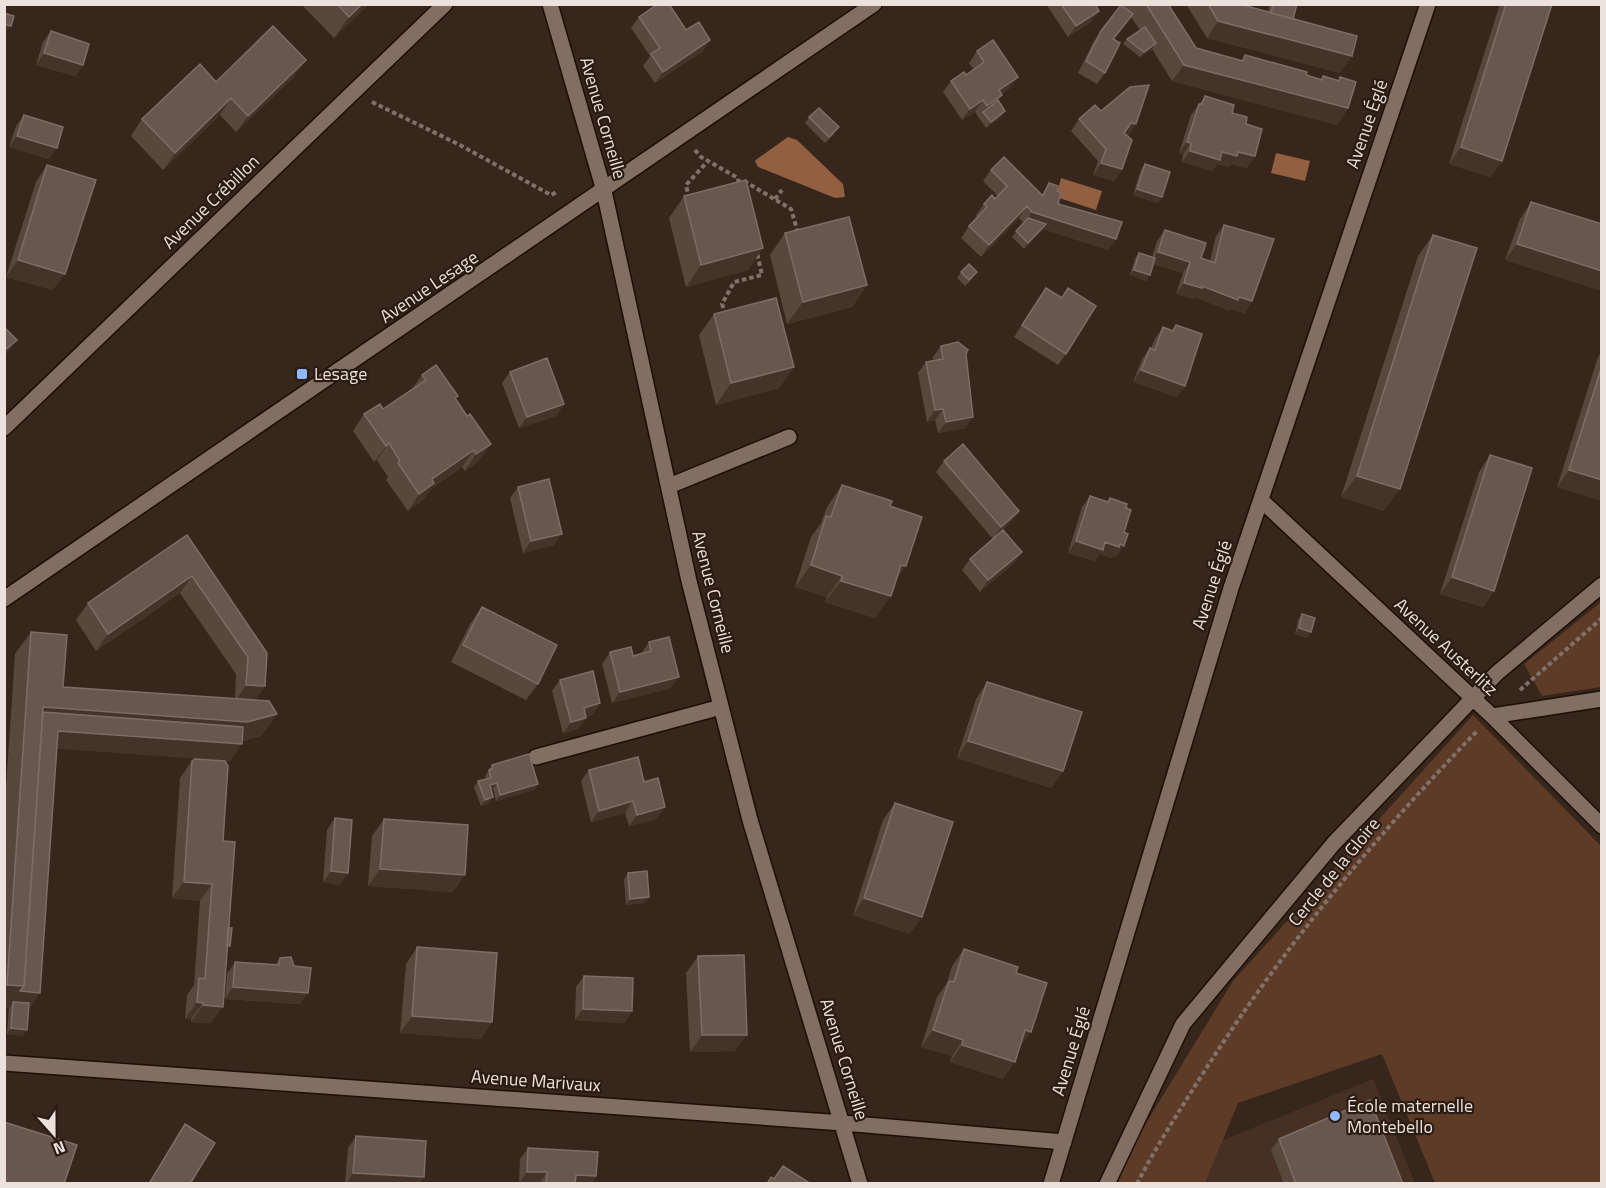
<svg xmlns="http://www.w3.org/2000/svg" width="1606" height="1188" font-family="'Titillium Web',sans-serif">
<rect width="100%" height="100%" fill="#36261c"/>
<!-- built -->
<path fill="#463024" d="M1373,1079L1415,1183H1203L1191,1153Z"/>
<!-- green -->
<path fill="#5e3b26" d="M1601,602V687L1542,696L1524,664Z
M1473,715L1601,846V1183H1435L1382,1054L1238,1103L1205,1183L1117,1184L1132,1146L1233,981Z"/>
<!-- water -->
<path fill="#925f40" d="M788,137L797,140L843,184L845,197L835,198L758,167L755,161L757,159Z
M1276,153L1310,161L1305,181L1271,173Z
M1061,178L1102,191L1096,210L1056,197Z"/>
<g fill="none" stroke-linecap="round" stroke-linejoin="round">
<!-- service casing -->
<g stroke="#1d0e06" stroke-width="18">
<path id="service" d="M669,486L789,437"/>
</g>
<!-- minor casing -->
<g stroke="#1d0e06" stroke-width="18">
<path id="minor" d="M550,4L604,191L689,581L750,820L860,1184
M4,428L445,4
M1261,500L1492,716L1602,826
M4,599L874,4
M1492,716L1602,699
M536,757L721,707
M4,1063L843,1123L1064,1142
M1051,1184L1231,588L1428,4
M1107,1184L1183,1024L1334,843L1456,716L1497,673L1602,585"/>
</g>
<!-- path -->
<path stroke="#80726a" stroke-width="4" stroke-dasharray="4.5 3" stroke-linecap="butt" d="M372,102L458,144L551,195L557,192
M695,150L701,157L738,178L739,185
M744,181L791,209L798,233
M689,199L686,185L708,161
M775,199L782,190
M726,315L722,304L734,282L762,275L757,253
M1520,690L1602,618
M1137,1184C1154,1150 1175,1118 1195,1086C1276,956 1372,840 1478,730"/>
<!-- service -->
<use href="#service" stroke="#826f64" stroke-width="15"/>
<!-- minor -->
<use href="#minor" stroke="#826f64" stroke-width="15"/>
</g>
<!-- wall -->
<path fill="#58473d" d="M301,4H369L334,38Z
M1046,4H1099L1091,22L1068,37Z
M1123,4H1168L1196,48L1241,61L1245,55L1321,79L1323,76L1338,80L1340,77L1348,108L1337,125L1172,81L1152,49L1140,57L1123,44L1127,39L1140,30L1131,17L1114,39L1105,73L1097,84L1078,73L1093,43L1101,31L1126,9Z
M1186,4H1239L1268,12L1270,4H1297L1293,19L1340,73L1207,38Z
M1500,4H1552L1502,161L1490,177L1449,164Z
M639,17L686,30L710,40L702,52L655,83L643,66L650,56L631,28Z
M51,31L83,65L75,76L36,65L43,42Z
M977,51L1010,88L1002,94L998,100L1001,117L986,128L975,112L962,120L943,92L951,81L966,75L974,70L969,63Z
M294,77L236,132L220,115L163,170L131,136L142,119L216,82Z
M1205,96L1232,113L1246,124L1247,168L1231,164L1229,167L1217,164L1212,171L1182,162L1183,154L1179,153L1191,115Z
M24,115L49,159L9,147L16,126Z
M809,117L835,133L825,143L805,123Z
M1079,119L1128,136L1126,135L1122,169L1114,181L1093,175L1098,161L1071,131Z
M1145,164L1162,197L1158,203L1133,195L1141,169Z
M47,165L53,290L6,277L36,182Z
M991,170L1042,194L1049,183L1057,191L1058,204L1108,250L1043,229L1024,249L1012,237L1024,223L1019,218L981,257L961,238L969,226L977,217L976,215L984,204L995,199L998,196L983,181Z
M684,196L763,248L748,270L686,287L669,218Z
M1531,202L1602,224V291L1505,260L1520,219Z
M1224,225L1252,301L1244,313L1231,309L1230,311L1195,297L1194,299L1176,294L1183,273L1153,264L1150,275L1146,281L1130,275L1135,258L1139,253L1152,257L1157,241L1165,230L1201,258L1210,261L1216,236Z
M785,233L867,285L852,307L787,324L770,255Z
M1433,235L1384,511L1341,497L1418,256Z
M961,272L973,278L965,286L957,278Z
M1046,288L1061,298L1068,288L1066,354L1058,365L1014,337Z
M714,314L794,367L779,388L716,405L699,335Z
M1176,325L1185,386L1177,397L1133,382L1142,359L1150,348H1151L1155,339L1163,327L1172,330Z
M941,346L966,354L973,417L965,428L938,433L935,420L927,422L918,373L926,362L933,360V357Z
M1602,352V497L1599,500L1557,487L1598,357Z
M510,372L564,404L556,416L519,428L502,383Z
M422,375L456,399L479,461L465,471L462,467L431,489L423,500L408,511L386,480L388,477L377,460L374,462L353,431L364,414L383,409L412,389Z
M1490,455L1494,591L1483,607L1440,594L1479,472Z
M944,461L1019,511L1011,522L993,539L936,472Z
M842,485L890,506L896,581L875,618L825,602L827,597L795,587L811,537L821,523L827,507Z
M518,487L554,545L523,553L510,498Z
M1090,496L1107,502L1110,498L1126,508L1124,532L1116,557L1113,556L1111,558L1099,554L1095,561L1068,553L1082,507Z
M187,535L265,686L255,700L277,714L261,736L242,741L230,761L57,748L28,1010L23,1036L7,1034L9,1008H4V817L15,654L31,632L63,687L235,699L236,674L180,593L96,651L76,620L88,603Z
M1022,552L1014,563L980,592L962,570L970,559Z
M482,607L538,684L526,700L451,662L470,624Z
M1302,614L1311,632L1307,638L1295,634L1298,620Z
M649,642L671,688L612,703L602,664L610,652L633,656L641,654Z
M560,680L600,703L592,715L586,717L578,729L563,733L552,691Z
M987,682L1063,771L1051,788L957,758L976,699Z
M192,761L223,841L227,951L211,1023L191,1022V1019H185L187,995L194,985L200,901L172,898L180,778Z
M492,765L538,784L534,790L496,801L493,789H491L489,803L481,806L474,787L478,781L486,779L485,776Z
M589,770L644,782L657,819L629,826L625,813L591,822L581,781Z
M895,803L910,934L853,915L883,820Z
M335,818L340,885L323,882L327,830Z
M384,819L453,892L368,886L372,836Z
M628,873L649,897L645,903L626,905L624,879Z
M417,947L481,1039L400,1033L406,964Z
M964,949L1016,973L1019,1048L1003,1079L950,1062L952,1056L921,1047L937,997L947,983L952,966Z
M698,956L735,1051L690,1052L686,973Z
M280,958L300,1004L225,999L227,974L235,962L275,965Z
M584,976L632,1011L624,1023L575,1020L576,987Z
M185,1124L190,1184H148L177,1136Z
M356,1136L424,1177L420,1184H345L348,1148Z
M1279,1139L1403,1184H1284L1271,1150Z
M528,1148L596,1176L591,1184L519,1183L520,1159Z"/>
<!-- shaded-wall -->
<path fill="#443329" d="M362,4H369L334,38L349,17Z
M1099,11L1091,22L1068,37L1076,26Z
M1218,21L1352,56L1340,73L1207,38Z
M4,24L11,26L6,31H4Z
M710,40L702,52L655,83L663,72Z
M1156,43L1152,49L1140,57L1144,52Z
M44,53L83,65L75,76L36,65Z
M306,60L294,77L236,132L248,116Z
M1184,65L1348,108L1337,125L1172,81Z
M1018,77L1010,88L991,102L999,90Z
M1002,95L994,106L983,112L987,106Z
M231,98L220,115L163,170L175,153Z
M983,100L975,112L962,120L970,109Z
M1005,111L1001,117L986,128L991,122Z
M1131,123L1136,124L1128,136L1123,134Z
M17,136L57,148L49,159L9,147Z
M1187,142L1191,143L1183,154L1179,153Z
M1461,147L1502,161L1490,177L1449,164Z
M1190,151L1238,152L1255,156L1247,168L1231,164L1229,167L1217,164L1212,171L1182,162Z
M1101,163L1122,169L1114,181L1093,175Z
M1137,189L1162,197L1158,203L1133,195Z
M1027,206L1019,218L981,257L989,245Z
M1032,212L1116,239L1108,250L1043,229L1024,249L1028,243L1024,223Z
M1517,244L1602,271V291L1505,260Z
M763,248L748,270L686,287L701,265Z
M1158,252L1190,262L1183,273L1150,263Z
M18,260L65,274L53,290L6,277Z
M1134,270L1150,275L1146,281L1130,275Z
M1184,283L1202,286L1252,301L1244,313L1231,309L1230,311L1195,297L1194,299L1176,294Z
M867,285L852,307L787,324L803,302Z
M17,340L4,357V351Z
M794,367L779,388L716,405L731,383Z
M1141,370L1185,386L1177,397L1133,382Z
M564,404L556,416L519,428L527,417Z
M943,409L935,420L927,422L935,410Z
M973,417L965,428L938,433L946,422Z
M389,443L377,460L374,462L386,446Z
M491,444L479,461L465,471L476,454Z
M474,450L462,467L431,489L423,500L408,511L419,494L432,479Z
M1569,470L1602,480V497L1599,500L1557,487Z
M1357,476L1400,489L1384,511L1341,497Z
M1019,511L1011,522L993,539L1001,527Z
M562,534L554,545L523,553L531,541Z
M1076,541L1105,542L1124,546L1116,557L1113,556L1111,558L1099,554L1095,561L1068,553Z
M1022,552L1014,563L980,592L988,580Z
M811,565L842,576L827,597L795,587Z
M901,565L906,566L890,588Z
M192,576L180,593L96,651L108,634Z
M1452,577L1494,591L1483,607L1440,594Z
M841,581L891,596L875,618L825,602Z
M1299,628L1311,632L1307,638L1295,634Z
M679,677L671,688L612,703L620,692Z
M246,685L265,686L253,703L235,701Z
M600,703L592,715L576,719L584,708Z
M43,707L277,714L261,736L232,743L242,744L230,761L47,748L38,730Z
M586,718L578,729L563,733L571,722Z
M968,741L1063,771L1051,788L957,758Z
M497,783L493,789L486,791L490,785Z
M538,784L534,790L496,801L500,795Z
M493,797L489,803L481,806L485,800Z
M633,801L625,813L591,822L599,811Z
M665,807L657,819L629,826L637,815Z
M380,869L465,875L453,892L368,886Z
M331,871L348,873L340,885L323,882Z
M184,882L212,884L200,901L172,898Z
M649,897L645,903L626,905L630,899Z
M864,898L922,917L910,934L853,915Z
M7,985L24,986L9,1008H4V989Z
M233,987L308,993L300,1004L225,999Z
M20,991L40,993L29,1010L13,1002L9,1008Z
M197,1002L203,1003L191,1019H185Z
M203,1005L223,1007L211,1023L191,1022Z
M583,1009L632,1011L624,1023L575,1020Z
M412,1016L492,1022L481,1039L400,1033Z
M11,1028L27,1030L23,1036L7,1034Z
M933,1030L963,1040L952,1056L921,1047Z
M1025,1030L1031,1032L1019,1048Z
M702,1035H747L735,1051L690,1052Z
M962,1045L1015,1062L1003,1079L950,1062Z
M527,1172H547L539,1184L519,1183Z
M353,1173L424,1177L420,1184H346Z
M576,1175L596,1176L591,1184H570Z"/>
<!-- building -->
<path fill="#68574e" stroke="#7d6d64" stroke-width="1.5" d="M337,4H362L349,17Z
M658,4H669L686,30L699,22L710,40L663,72L651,54L660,48L639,17Z
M1061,4H1098L1096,6L1099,11L1076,26Z
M1146,4H1168L1196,48L1243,61L1245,55L1307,72L1306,75L1322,80L1323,76L1339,81L1340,77L1356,82L1348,108L1184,65Z
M1208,4H1239L1357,36L1352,56L1218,21Z
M1273,4H1297L1293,19L1271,13Z
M1506,4H1552L1502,161L1461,147Z
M1121,5L1133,14L1113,39L1120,43L1105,73L1086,61L1101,31Z
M4,13L14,16L11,26L4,24Z
M273,26L306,60L248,116L231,98L175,153L142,119L200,64L216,82Z
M1145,27L1156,43L1144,52L1127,39Z
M51,31L89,44L83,65L44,53Z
M993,40L1018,77L999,90L1002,95L987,106L983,100L970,109L951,81L964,72L966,75L984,62L977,51Z
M1149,85L1136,124L1131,123L1124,133L1132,140L1122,169L1101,163L1106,149L1079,119L1095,105L1101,111L1130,87Z
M1205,96L1234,105L1232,113L1247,117L1246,124L1262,129L1255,156L1238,152L1237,156L1222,152L1220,160L1190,151L1191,143L1187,142L1199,104H1202Z
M998,100L1005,111L991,122L983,112Z
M819,108L839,127L829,137L809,117Z
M24,115L63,127L57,148L17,136Z
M1004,157L1043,196L1049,183L1058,186L1057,191L1061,193L1058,204L1122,222L1116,239L1032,212L1027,206L989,245L969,226L987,207L984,204L992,195L995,199L1007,186L991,170Z
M1145,164L1170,172L1162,197L1137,189Z
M47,165L96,180L65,274L18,260Z
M746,180L763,248L701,265L684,196Z
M1531,202L1602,224V271L1517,244Z
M849,217L867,285L803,302L785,233Z
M1028,218L1046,224L1028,243L1016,231Z
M1224,225L1274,239L1252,301L1239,297L1238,300L1202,286V288L1184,283L1190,262L1158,252L1165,230L1206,243L1201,258L1215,263Z
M1433,235L1477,248L1400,489L1357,476Z
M1139,253L1155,258L1150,275L1134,270Z
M969,264L977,272L969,280L961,272Z
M1046,288L1062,298L1068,288L1096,306L1066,354L1022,325Z
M776,298L794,367L731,383L714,314Z
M1176,325L1202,334L1185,386L1141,370L1150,348L1155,350L1163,327L1173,331Z
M4,327L17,340L4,351Z
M958,342L968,350L966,354L973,417L946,422L943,409L935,410L926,362L943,359L941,346Z
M547,358L564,404L527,417L510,372Z
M436,365L458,396L455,398L467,416L470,414L491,444L476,454L474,450L432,479L434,483L419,494L398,463L400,461L389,443L386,446L364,414L380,404L383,409L426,380L422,375Z
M1602,366V480L1569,470Z
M963,444L1019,511L1001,527L944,461Z
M1490,455L1532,468L1494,591L1452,577Z
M549,479L562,534L531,541L518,487Z
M842,485L892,501L890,506L922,517L906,566L901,565L891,596L841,581L842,576L811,565L826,516L831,517Z
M1090,496L1108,502L1110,498L1127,504L1126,508L1131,510L1124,532L1128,534L1124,546L1120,544L1119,547L1105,542L1103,550L1076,541Z
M1003,530L1022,552L988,580L970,559Z
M187,535L267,653L265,686L246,685L248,657L192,576L108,634L88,603Z
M482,607L557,645L538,684L463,645Z
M1302,614L1315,618L1311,632L1299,628Z
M31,632L67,635L63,687L269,701L277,714L247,722L43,707L24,986L7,985Z
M669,637L679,677L620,692L610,652L631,647L633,656L651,651L649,642Z
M593,671L600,703L584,708L586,718L571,722L560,680Z
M987,682L1082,712L1063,771L968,741Z
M43,712L243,727L242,744L58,731L40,993L20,991L24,986Z
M529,754L538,784L500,795L497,783L490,785L493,797L485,800L478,781L491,778L489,770L493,768L492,765Z
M638,757L644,782L658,778L665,807L637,815L633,801L599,811L589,770Z
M195,759L225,761L228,766L223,841L235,842L223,1007L203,1005V1003L197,1002L199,978L205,979L212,884L184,882L192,761Z
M895,803L953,822L922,917L864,898Z
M335,818L352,820L348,873L331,871Z
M384,819L468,825L465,875L380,869Z
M647,871L649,897L630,899L628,873Z
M228,928H232L230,946H227Z
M417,947L497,953L492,1022L412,1016Z
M964,949L1018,967L1016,973L1047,983L1031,1032L1025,1030L1015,1062L962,1045L963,1040L933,1030L949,981L954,982Z
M744,955L747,1035H702L698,956Z
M291,957L294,966L311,968L308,993L233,987L235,962L279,965L280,958Z
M584,976L633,978L632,1011L583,1009Z
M13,1002L29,1003L27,1030L11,1028Z
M1370,1100L1403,1184H1296L1279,1139Z
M4,1122L77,1145L64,1184H4Z
M185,1124L215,1143L190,1184H149Z
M356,1136L426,1141L424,1177L353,1173Z
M528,1148L598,1152L596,1176L576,1175L575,1184H546L547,1172H527Z
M783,1166L811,1184H767L771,1177L774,1179Z"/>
<!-- markers -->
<g fill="#91b8fd" stroke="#2b1c13" stroke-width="2">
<rect x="296" y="368" width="12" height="12" rx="3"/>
<circle cx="1335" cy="1116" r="6"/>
</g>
<g text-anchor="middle" stroke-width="4.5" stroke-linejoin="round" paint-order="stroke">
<!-- street labels -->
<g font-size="18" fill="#ece1db" stroke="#2b1c13">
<text transform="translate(603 118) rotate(74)" y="6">Avenue Corneille</text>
<text transform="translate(1367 124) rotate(-71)" y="6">Avenue Églé</text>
<text transform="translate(211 202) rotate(-44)" y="6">Avenue Crébillon</text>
<text transform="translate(429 287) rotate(-34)" y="6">Avenue Lesage</text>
<text transform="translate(1212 585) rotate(-72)" y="6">Avenue Églé</text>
<text transform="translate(713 592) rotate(76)" y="6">Avenue Corneille</text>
<text transform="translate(1446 647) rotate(43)" y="6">Avenue Austerlitz</text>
<text transform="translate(1334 872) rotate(-51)" y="6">Cercle de la Gloire</text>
<text transform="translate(1071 1051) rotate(-73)" y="6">Avenue Églé</text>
<text transform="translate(844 1059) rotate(73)" y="6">Avenue Corneille</text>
<text transform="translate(536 1081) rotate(4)" y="6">Avenue Marivaux</text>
</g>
<!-- poi labels -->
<g font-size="18" fill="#ece1db" stroke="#2b1c13" text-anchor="start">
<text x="314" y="380">Lesage</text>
<text x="1347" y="1112">École maternelle<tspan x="1347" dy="21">Montebello</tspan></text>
</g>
</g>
<!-- border -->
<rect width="1606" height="1188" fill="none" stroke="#ece1db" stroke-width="12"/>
<!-- north arrow -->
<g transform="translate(54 1134) rotate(159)" stroke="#2b1c13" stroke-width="4.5" paint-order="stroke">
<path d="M0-4.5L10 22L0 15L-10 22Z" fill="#ece1db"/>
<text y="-9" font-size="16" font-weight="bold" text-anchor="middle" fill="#ece1db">N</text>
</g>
</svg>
